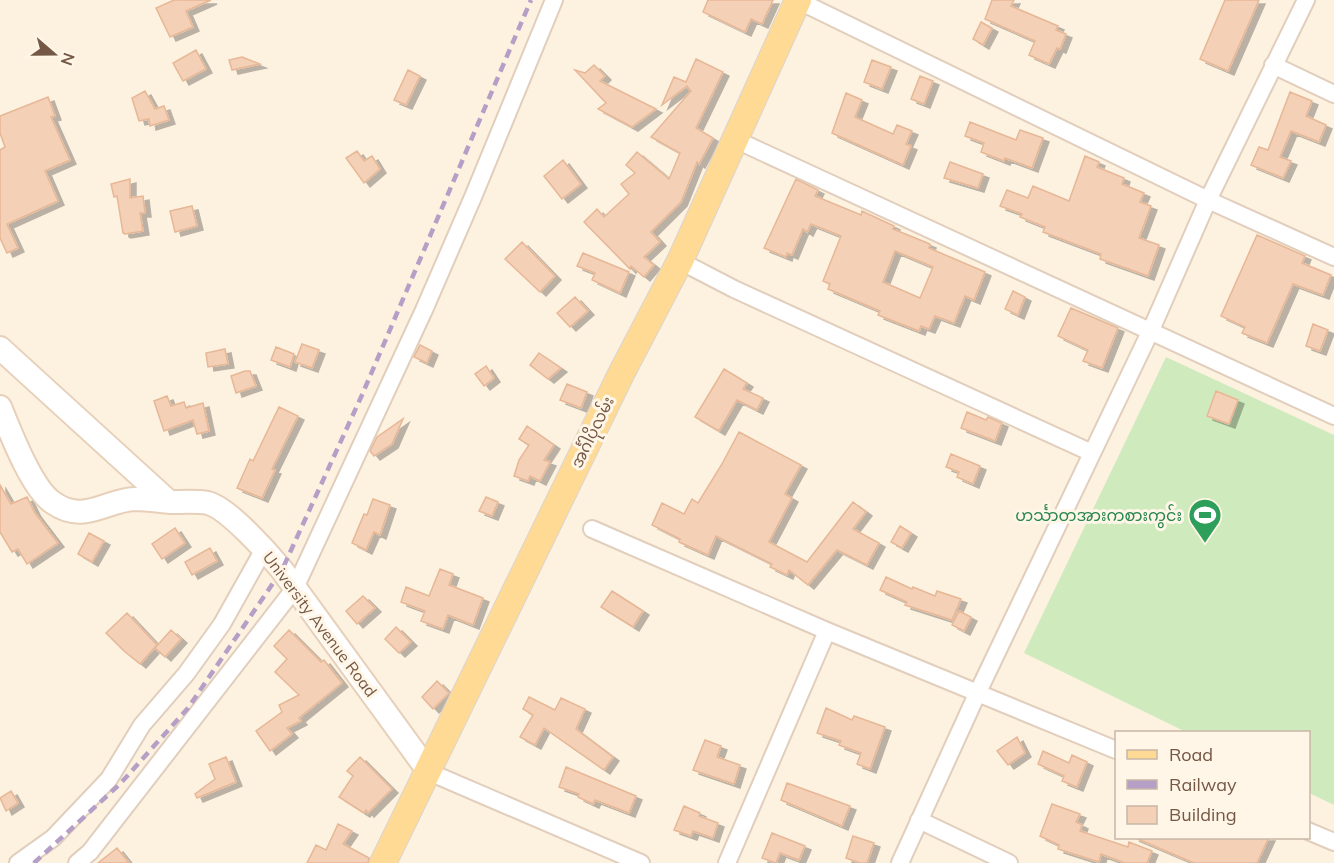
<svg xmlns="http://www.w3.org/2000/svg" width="1334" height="863" font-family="Mulish,'Noto Sans Myanmar',sans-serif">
<defs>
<filter id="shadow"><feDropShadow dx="6" dy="4" stdDeviation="0" flood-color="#0004"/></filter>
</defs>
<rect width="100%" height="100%" fill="#fdf2e0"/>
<!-- garden -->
<path fill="#cfebbe" d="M1166,357L1334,435V805L1309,793L1308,732H1186L1024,653Z"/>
<!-- building -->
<path fill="#f4d0b7" stroke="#e7b796" stroke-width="1.5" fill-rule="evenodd" filter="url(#shadow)" d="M174,0H211L186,11L193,27L170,37L156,8Z
M708,0H773L762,24L751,19L745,32L703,12Z
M992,0H1014L1011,6L1058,26L1056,30L1066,34L1060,49L1057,48L1049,64L1029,55L1035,41L985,19Z
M1225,0H1259L1228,71L1200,59Z
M981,22L992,28L983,45L973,39Z
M196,50L206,69L183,81L173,63Z
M242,57L260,64L232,70L229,60Z
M696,59L723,72L696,128L713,138L699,164L697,162L681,202L651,232L660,242L644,257L654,265L644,277L631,266L630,269L584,222L597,209L604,217L629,194L621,184L635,173L626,165L637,152L669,179L680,153L651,137L691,91L687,86L662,105L674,77L686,82Z
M872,60L891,67L882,89L864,82Z
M594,65L605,76L600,81L656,109L632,127L598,109L606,103L575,70L585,73Z
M408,70L420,76L406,105L394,100Z
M920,76L933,81L924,104L911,99Z
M145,91L155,109L164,106L169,120L150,126L149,119L139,121L132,98Z
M1290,92L1312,101L1306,116L1326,125L1319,142L1291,131L1280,157L1291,161L1283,178L1251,165L1259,147L1268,150Z
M846,93L862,100L855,117L893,134L897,125L912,131L906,144L911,146L903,165L832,133Z
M48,97L55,116L51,117L70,160L45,171L58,201L7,224L18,248L7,253L0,238V150L5,147L0,133V116Z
M970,122L1016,140L1020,130L1043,138L1032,168L1005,158L1004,161L981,152L984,143L965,136Z
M357,151L364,161L372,156L380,169L364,183L346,158Z
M1085,156L1099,162L1097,167L1124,178L1122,184L1144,193L1140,202L1151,206L1139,238L1159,245L1148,276L1100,259L1101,254L1043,232L1045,227L1020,217L1022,214L1000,206L1007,190L1028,198L1033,186L1069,201Z
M563,160L581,184L562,199L544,176Z
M950,162L983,174L978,188L944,178Z
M130,179V198L143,196L145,213H140L143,231L125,234L123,233L117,196L114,197L111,184Z
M796,179L818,190L815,196L861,215L862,211L894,226L893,229L930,244L929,248L985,272L974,300L965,296L954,323L935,316L929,329L921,326L919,331L878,315L880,311L828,289L830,284L823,281L841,236L811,224L807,232L803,229L792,255L787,253L786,257L764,248ZM895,251L933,267L920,298L883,282Z
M192,206L197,226L175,232L170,211Z
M1257,235L1305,256L1302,263L1331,275L1323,295L1293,284L1267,343L1242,333L1245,327L1221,316Z
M522,242L555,276L540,292L505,259Z
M583,253L629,272L620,293L592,280L595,273L577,266Z
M1013,291L1025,297L1018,315L1005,309Z
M575,297L588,311L570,327L557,313Z
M1071,308L1118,328L1102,368L1083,361L1088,350L1058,336Z
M1313,324L1328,330L1320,351L1306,346Z
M302,344L319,350L312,368L295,362Z
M420,345L432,351L427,363L414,357Z
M276,347L294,354L290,367L271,360Z
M225,349L228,364L208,367L206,353Z
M539,353L561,368L548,379L530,365Z
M486,366L494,378L484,386L475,374Z
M724,369L747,383L743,389L763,398L757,410L737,400L719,431L695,417Z
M245,371H250L256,386L236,393L231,376Z
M567,384L587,392L581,408L560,400Z
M1216,391L1238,400L1229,424L1207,416Z
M167,396L171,406L184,402L186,408L203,403L209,431L197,434L193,420L164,431L154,401Z
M279,407L298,416L272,469L275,470L262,498L237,488L250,459L253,461Z
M967,412L986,420L988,417L1002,423L995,441L961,428Z
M403,419L392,444L374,456L370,451L377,437Z
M527,426L554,445L544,460L550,462L540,481L530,476L528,481L514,476L519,460L529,445L519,439Z
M739,432L801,465L785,494L792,498L769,542L807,562L853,502L866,512L853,529L879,543L867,565L837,550L808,585L789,570L787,575L770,567L772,564L716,536L708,555L679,542L680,539L652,525L662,503L684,514L692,499L698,503L722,464Z
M951,454L980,466L973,484L957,477L959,472L946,467Z
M0,485L11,504L27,497L35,513L58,543L27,564L18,549L12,552L0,532Z
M486,497L498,502L492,516L479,511Z
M373,499L390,505L380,535L374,532L366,550L352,543L364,514L367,515Z
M900,526L911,533L902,548L891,542Z
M175,528L185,543L162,559L152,544Z
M89,533L104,541L92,562L78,554Z
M210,548L217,561L192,575L185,562Z
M440,569L453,574L449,585L483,598L473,625L448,615L443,629L421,621L425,611L401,602L406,587L429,596Z
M886,577L912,589L913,587L935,596L937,591L961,599L952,620L905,605L907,602L880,590Z
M612,591L643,611L633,627L601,607Z
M363,596L375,608L357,624L346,611Z
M959,611L971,617L964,631L952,625Z
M127,613L157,645L140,664L124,651L106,633Z
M396,627L411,642L399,653L385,639Z
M171,630L181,639L165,657L155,648Z
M289,630L321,662L324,660L342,683L299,718L301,721L287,728L292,734L270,751L256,731L282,712L279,705L299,695L275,672L287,659L274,646Z
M437,681L449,693L433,709L422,697Z
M529,697L555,710L561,698L585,709L576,729L613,757L604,770L544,728L535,745L520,737L533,715L523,709Z
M826,708L852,720L854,716L885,727L870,769L857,764L861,753L839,745L841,741L817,733Z
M1017,737L1025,753L1008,765L997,751Z
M705,740L721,746L717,757L740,765L734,784L693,770Z
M1043,751L1069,763L1072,755L1087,762L1077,787L1062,781L1064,776L1038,764Z
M226,757L236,782L197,798L195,794L215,779L209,764Z
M360,757L392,789L368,813L366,810L364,813L339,797L353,776L347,771Z
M566,767L636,796L629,813L595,800L593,804L578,797L579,794L559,787Z
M787,783L850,806L842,826L781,800Z
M11,791L18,803L6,811L0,798Z
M1052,804L1080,814L1076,822L1082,825L1080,831L1128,847L1129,842L1152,851L1147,863H1125L1101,854L1099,862L1058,849L1059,845L1040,836Z
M684,806L700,813L699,816L718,823L713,838L693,831L691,836L674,830Z
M338,824L352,831L343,844L369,858L368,863H307L316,845L326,850Z
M772,833L805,846L799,860L780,853L776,863L762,858Z
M853,836L874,843L867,863H860L846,858Z
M1133,837H1269L1257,863H1194Z
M117,848L129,863H98Z"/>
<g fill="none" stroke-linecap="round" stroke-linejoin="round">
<!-- minor casing -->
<g stroke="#e1cebc" stroke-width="20">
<path id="minor" d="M797,0L1208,200L1334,257
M1273,65L1334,94
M734,139L1334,416
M680,261L734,289L1092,453
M592,529L827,631L1116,750
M429,772L641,863
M919,820L1009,863
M1308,831L1334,842
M18,863L53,838L109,779L142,725L186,674L222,624L264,549
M77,863L90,852L295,588L424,310L473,197L554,0
M727,863L827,631
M900,863L978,692L1151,330L1208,200L1306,0"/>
</g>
<!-- secondary casing -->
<g stroke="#e7d0b9" stroke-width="26">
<path id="secondary" d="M0,348L168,501
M0,407C10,431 31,487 52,502C84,525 105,500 135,499C147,499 159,501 171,502C183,502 197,501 208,503C228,508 268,553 282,570L429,772"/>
</g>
<!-- primary casing -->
<g stroke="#dbd4cf" stroke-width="28">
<path id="primary" d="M383,863L621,374L680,261L798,0"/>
</g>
<!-- minor -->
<use href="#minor" stroke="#fff" stroke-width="16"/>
<!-- secondary -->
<use href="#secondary" stroke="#fff" stroke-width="22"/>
<!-- primary -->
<use href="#primary" stroke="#ffda95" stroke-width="26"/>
<!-- rail -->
<path stroke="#b59fc6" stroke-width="4.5" stroke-dasharray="9 6" stroke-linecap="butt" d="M34,863L120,784L188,708L282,570L362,395L531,0"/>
</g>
<!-- icons -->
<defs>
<g id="stadium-pin" transform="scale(1.725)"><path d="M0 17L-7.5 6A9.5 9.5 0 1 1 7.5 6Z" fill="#2e9e5b" stroke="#fff6e7"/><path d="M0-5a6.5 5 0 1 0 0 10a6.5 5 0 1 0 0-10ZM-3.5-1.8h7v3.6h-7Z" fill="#fff"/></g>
</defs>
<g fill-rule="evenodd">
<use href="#stadium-pin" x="1205" y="515"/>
</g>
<g text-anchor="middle" stroke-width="6" stroke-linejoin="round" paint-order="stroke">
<!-- street labels -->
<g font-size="16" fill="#755846" stroke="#fff6e7">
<text transform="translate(592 432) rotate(-64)" y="6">အင်္ဂါပိုလမ်း</text>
<text transform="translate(320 624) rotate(53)" y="6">University Avenue Road</text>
</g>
<!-- leisure labels -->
<g font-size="16" fill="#27864d" stroke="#fff6e7" text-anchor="end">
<text x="1182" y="521">ဟင်္သာတအားကစားကွင်း</text>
</g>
</g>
<!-- legend -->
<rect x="1115" y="731" width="195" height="108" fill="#fff6e7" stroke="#c8b7a7" stroke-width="1.5"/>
<rect x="1127" y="750" width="30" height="9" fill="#ffda95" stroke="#c8b7a7" stroke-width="1.5"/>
<text x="1169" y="761" font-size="18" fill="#755846">Road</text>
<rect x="1127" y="780" width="30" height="9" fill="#b59fc6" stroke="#c8b7a7" stroke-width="1.5"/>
<text x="1169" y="791" font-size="18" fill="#755846">Railway</text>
<rect x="1127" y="806" width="30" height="18" fill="#f4d0b7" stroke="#c8b7a7" stroke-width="1.5"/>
<text x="1169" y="821" font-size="18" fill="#755846">Building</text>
<!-- north arrow -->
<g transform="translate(54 54) rotate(110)" stroke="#fff6e7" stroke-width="4.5" paint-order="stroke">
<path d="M0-4.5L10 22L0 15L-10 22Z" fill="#755846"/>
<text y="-9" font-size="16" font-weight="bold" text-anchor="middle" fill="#755846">N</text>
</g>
</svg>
